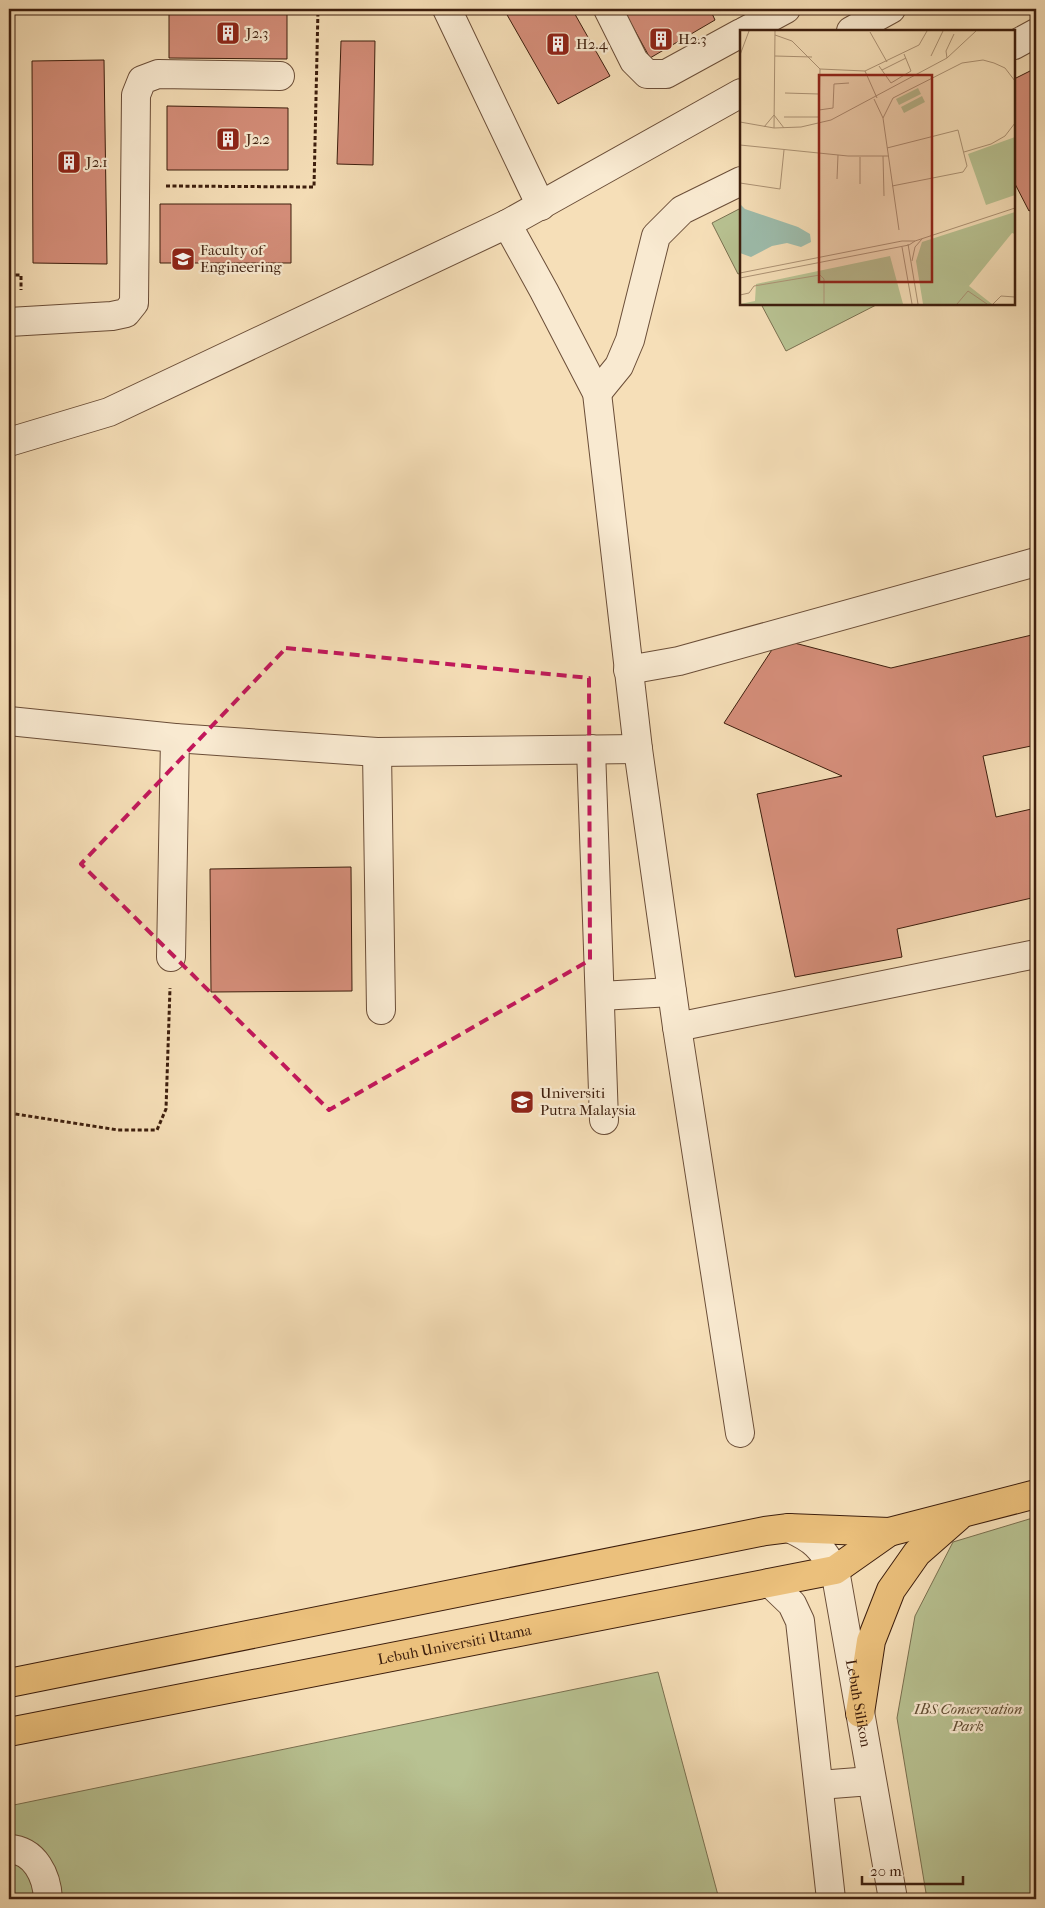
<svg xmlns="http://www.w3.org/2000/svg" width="1045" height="1908" font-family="'IM FELL French Canon',serif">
<rect width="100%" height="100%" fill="#f6dfb8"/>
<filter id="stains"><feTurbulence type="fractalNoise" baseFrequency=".004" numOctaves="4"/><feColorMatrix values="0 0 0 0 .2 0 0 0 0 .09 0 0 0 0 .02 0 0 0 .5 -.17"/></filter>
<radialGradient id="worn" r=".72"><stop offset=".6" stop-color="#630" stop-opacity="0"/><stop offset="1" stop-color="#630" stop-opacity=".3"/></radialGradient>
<!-- green -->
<path fill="#b8c292" stroke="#7a7050" d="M741,208V273L738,274L712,223Z
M761,304H878L786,351Z
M1036,1517V1899H927L897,1718L915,1616L953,1542Z
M658,1672L719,1899H9V1806Z"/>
<!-- building -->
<path fill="#d58e7a" stroke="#3d1e0d" d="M169,9H287V59L169,58Z
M515,9H572L610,76L558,104L506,13Z
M623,9H710L715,20L650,58Z
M341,41H375L373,165L337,164Z
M104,60L107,264L33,263L32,61Z
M1036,68V207L1029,211L1014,182V79Z
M167,106L288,108V170H167Z
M160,204H291V263H160Z
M1036,634V745L983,756L996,817L1036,808V897L897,929L902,957L795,977L757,794L842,776L724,723L779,639L891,668Z
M351,867L352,991L211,992L210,869Z"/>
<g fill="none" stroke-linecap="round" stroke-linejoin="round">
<!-- minor casing -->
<g stroke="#6b4e38" stroke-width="30">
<g id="minor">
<path d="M447,9L541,206"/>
<path d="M608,9L634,61L647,74H666L741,33"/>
<path d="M745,31L786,9"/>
<path d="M851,31L891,9"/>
<path d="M1014,45L1036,33"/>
<path d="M507,224L544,291L597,393L638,749L677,1027L740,1433"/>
<path d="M9,322L112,316L126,313L134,303L136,95L142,80L158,74L280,76"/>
<path d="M597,393L619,366L630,340L656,236L682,210L741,181"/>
<path d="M9,442L109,412L507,224L741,93"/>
<path d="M628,670L679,661L1036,562"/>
<path d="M9,721L175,738L377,752L638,749"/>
<path d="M591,749L604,1120"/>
<path d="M377,752L381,1010"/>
<path d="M171,957L175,738"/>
<path d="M600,996L672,992"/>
<path d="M677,1027L1036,954"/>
<path id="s1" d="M789,1528C815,1540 820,1546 835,1570L893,1899"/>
<path d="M770,1583L792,1604L800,1621L831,1899"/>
<path d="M819,1785L871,1781"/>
<path d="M9,1849C35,1850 47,1876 48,1899"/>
</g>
</g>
<!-- major casing -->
<g stroke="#3d1e0d" stroke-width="30">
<g id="major">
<path d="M9,1683L765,1531L789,1528L889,1532L1036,1494"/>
<path d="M860,1713L871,1641L891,1590L917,1553L958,1517"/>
<path id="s2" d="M9,1732L835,1570L889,1532"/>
</g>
</g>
<!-- path -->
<path stroke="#3d1e0d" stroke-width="3" stroke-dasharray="4 2.5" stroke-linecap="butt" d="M166,186L314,187L318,9
M9,275H21V290
M9,1113L118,1130H157L166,1109L170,988"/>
<!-- minor -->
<use href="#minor" stroke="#f9ead1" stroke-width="28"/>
<!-- major -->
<use href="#major" stroke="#ebc07c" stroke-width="28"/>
</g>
<!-- marked area -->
<path fill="none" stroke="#c2185b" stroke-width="4" stroke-dasharray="10 6" stroke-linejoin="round" d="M286,648L589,678L590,960L329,1110L81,864Z"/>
<!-- icons -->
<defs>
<g id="building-square" transform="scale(1.25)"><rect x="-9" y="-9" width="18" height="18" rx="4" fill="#8f2418" stroke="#f9ead1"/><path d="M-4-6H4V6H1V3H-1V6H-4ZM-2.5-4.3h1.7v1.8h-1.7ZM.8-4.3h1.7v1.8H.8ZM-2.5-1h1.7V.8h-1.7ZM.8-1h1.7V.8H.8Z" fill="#fff"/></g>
<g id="university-square" transform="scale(1.25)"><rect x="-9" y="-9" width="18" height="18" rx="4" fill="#8f2418" stroke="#f9ead1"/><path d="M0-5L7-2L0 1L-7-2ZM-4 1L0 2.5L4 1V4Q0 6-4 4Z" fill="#fff"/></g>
</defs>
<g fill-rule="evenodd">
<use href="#building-square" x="228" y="33"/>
<use href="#building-square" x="661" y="39"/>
<use href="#building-square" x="558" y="44"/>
<use href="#building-square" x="228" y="139"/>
<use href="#building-square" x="69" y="162"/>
<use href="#university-square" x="183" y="259"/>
<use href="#university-square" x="522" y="1102"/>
</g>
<g text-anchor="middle" stroke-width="4.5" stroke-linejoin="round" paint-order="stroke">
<!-- poi labels -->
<g font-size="15" fill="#3d1e0d" stroke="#f9ead1" text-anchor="start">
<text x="246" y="38">J2.3</text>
<text x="678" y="44">H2.3</text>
<text x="576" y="49">H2.4</text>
<text x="246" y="144">J2.2</text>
<text x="86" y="167">J2.1</text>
<text x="200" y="255">Faculty of<tspan x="200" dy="17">Engineering</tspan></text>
<text x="540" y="1098">Universiti<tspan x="540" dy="17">Putra Malaysia</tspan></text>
</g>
<!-- street labels -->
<g font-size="15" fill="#3d1e0d" stroke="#f9ead1">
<text dy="5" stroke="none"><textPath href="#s2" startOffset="454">Lebuh Universiti Utama</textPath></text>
<text dy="5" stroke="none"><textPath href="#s1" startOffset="199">Lebuh Silikon</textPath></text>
</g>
<!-- park labels -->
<g font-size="15" font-style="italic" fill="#624f35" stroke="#f9ead1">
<text x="968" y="1714">IBS Conservation<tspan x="968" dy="17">Park</tspan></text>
</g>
</g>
<!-- overview -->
<g transform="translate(740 30)">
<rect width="275" height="275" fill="#f6dfb8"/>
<path d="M178,58L181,64L159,75L156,69ZM182,66L185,72L164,83L161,77ZM275,107V165L246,175L228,124ZM275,182V204L272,203L229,256L252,274H183L176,231L182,212ZM150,226L163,274H0L15,271L16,254Z" fill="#b8c292"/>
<path d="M0,174L5,179L58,197L70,204L71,212L61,217L47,213L32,216L11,227L0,223Z" fill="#9dbdad"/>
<path fill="none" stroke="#ac9274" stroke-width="1" d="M130,2L147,32M35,5L52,11L80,39L125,41L179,15L187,1M0,25L9,1M35,26L72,27M191,26L203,1M207,28L206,21L214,4M139,36L151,53L171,41L164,24M142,40L166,28M125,41L137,68M45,63L79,64M134,69L143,88L159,200M79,80L93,78L94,54L109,53M34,85L44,98M44,87H79L80,39M143,88L153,68L222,33L243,30L254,33L265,38L275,51M0,92L34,98L61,97L91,90L207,28L236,1M24,97L34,85M34,98L35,1M0,115L108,126H148M147,118L218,100L227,136L223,142L152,156M224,122L251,114L265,106L275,93M143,126L144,166M120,127V154M97,149L98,125M0,153L40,159L44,120M168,214L178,274M162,217L172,274M172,231L175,217L182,209M0,243L162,211H175L275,178M0,248L169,215L175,211M0,265L9,263L14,256L80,245L84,249V274M217,274L228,261L247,274M253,274L261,266L275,267"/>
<path fill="#8f2418" fill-opacity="0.15" stroke="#8f2418" stroke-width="2.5" d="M79,45H192V252H79Z"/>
<rect width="275" height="275" fill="none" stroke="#3d1e0d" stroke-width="2.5"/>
</g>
<!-- margin -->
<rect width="1045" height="1908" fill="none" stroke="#f6dfb8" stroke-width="30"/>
<rect x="10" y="10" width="1025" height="1888" fill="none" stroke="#3d1e0d" stroke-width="2.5"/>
<rect x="15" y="15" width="1015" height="1878" fill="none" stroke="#3d1e0d"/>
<!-- scale -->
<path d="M862 1876v8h101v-8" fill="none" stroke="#3d1e0d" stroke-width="2.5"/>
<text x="870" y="1876" font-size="15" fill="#3d1e0d" stroke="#f9ead1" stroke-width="4" paint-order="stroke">20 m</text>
<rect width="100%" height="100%" filter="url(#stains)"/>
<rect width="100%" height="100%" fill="url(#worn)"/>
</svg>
